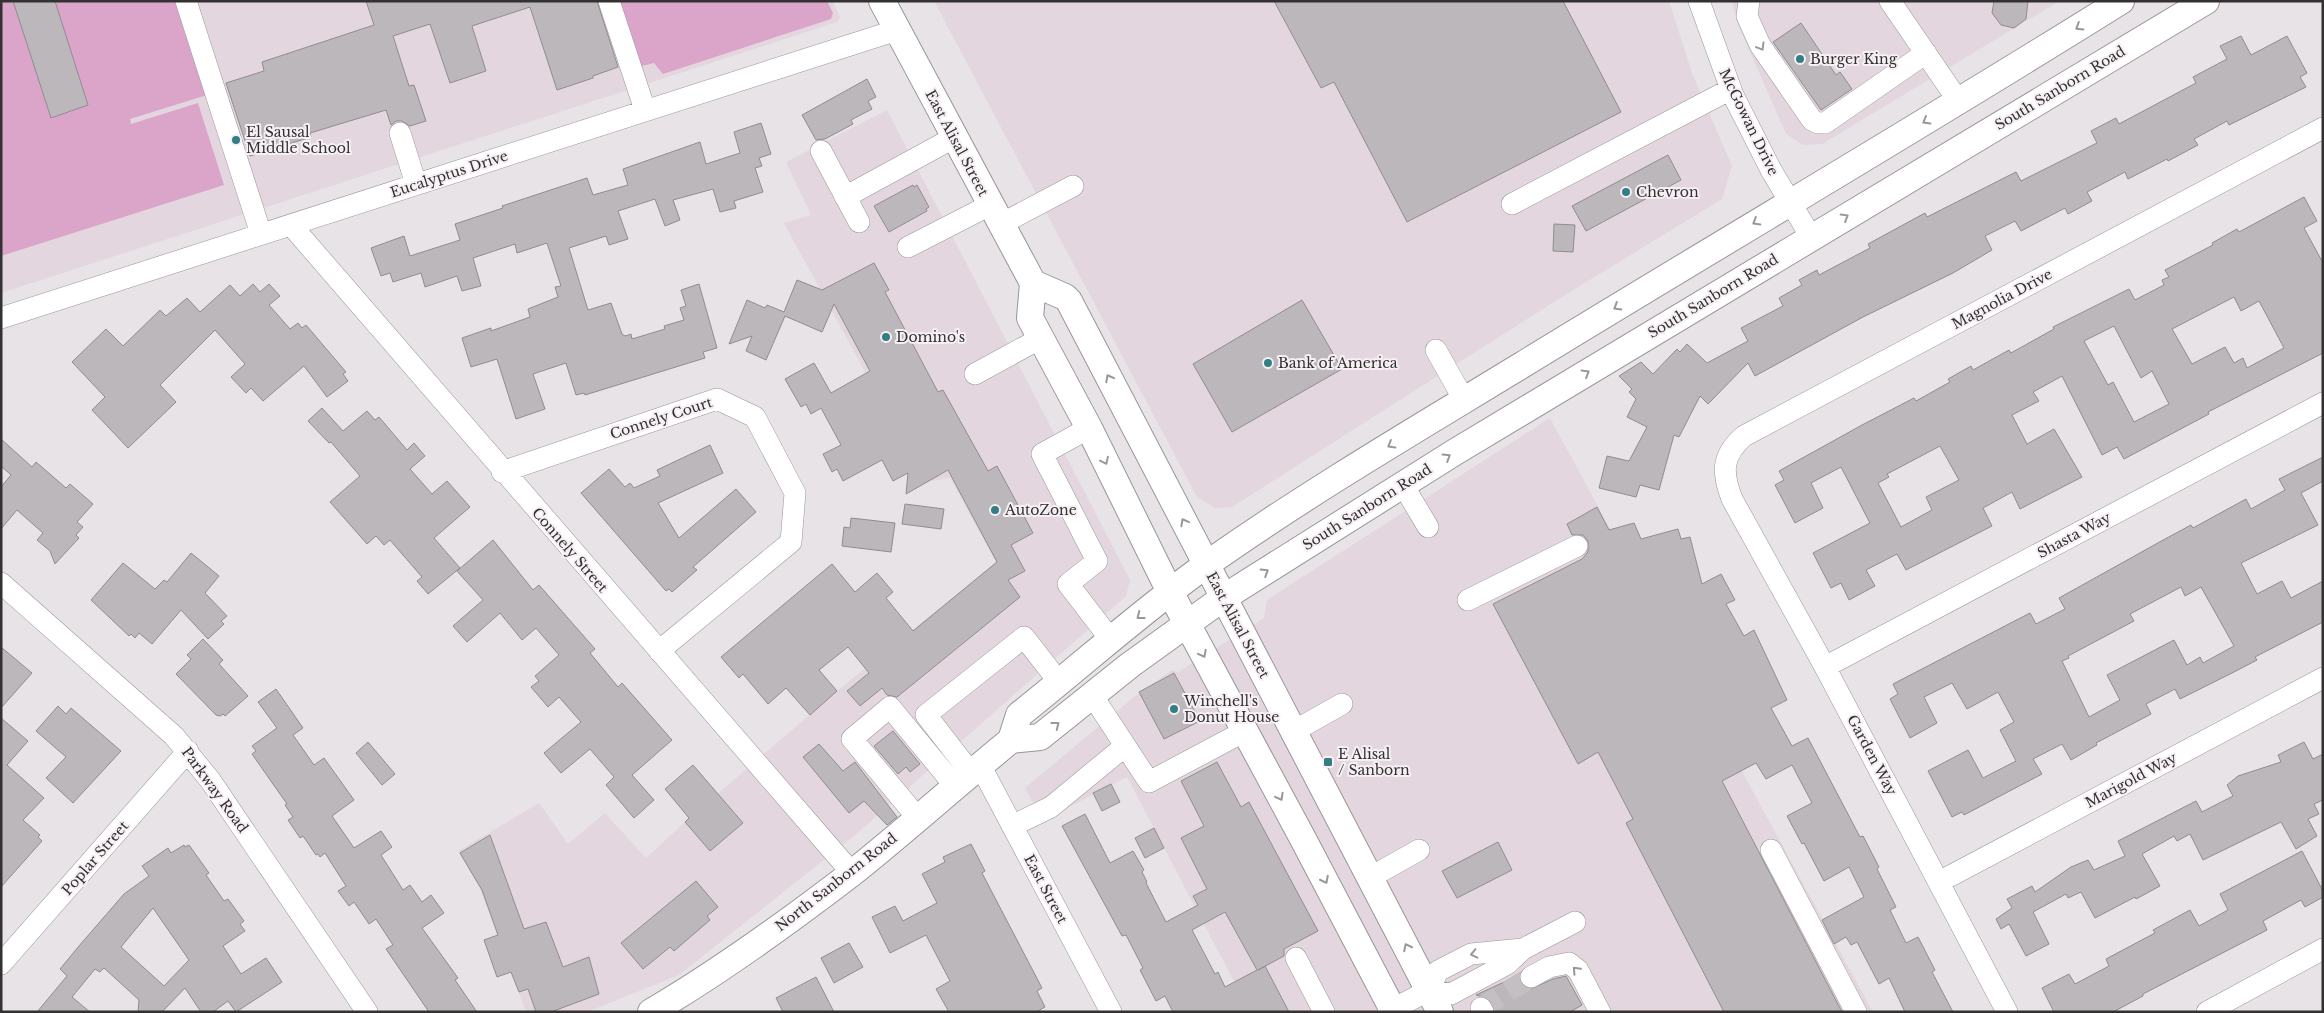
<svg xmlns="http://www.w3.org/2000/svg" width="2324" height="1013" font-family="'Libre Baskerville',serif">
<rect width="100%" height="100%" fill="#e8e3e6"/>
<!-- built -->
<path fill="#e3d6de" d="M1,1H833L840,18L837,22L791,37L1,293Z
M934,1H1669L1692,73L1732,166L1722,199L1557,300L1232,507L1215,508L1197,497Z
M1732,1H2060L1822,144L1803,145L1786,134L1737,22Z
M887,110L1130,580L1126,596L855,835L679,975L587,1012H526L480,889L458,851L539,803L568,844L605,813L646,858L685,822L837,691L996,562L950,478L925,482L784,223L811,215L786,162Z
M1550,418L1873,1012H1250L1127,777L1042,821L1025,788L1134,697L1172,670L1178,672L1264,618L1267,600Z"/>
<!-- green -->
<path fill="#dba5c9" d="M1,1H177L207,95L130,119L131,124L198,103L224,185L1,256Z
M616,1H827L833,13L831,19L663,74L654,63L638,67Z"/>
<!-- building -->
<path fill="#bcb7ba" stroke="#918c8f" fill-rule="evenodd" d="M13,1H55L88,105L51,118Z
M366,1H597L618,67L593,76V78L557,90L530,7L472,26L486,71L450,83L430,24L393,36L409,86L414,85L426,121L410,126L402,121H396L391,125L386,110L310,133L311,137L250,156L226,83L264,71L262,62L374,25Z
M1274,1H1563L1621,112L1407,222L1334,82L1321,88Z
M1994,1H2028L2026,19L2014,28L2001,25L1992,13Z
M1801,23L1836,75L1840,72L1852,89L1821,110L1773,42Z
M2241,36L2251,55L2287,36L2307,73L2300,77L2306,87L2229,125L2227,121L2194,139L2198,145L2168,161L2167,159L2128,179L2125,172L2087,192L2092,201L2068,214L2065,208L2021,231L2015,221L1985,236L1992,250L1953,273L1863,317L1755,376L1748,363L1708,404L1700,396L1679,437L1674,435L1659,490L1640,485L1636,497L1599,488L1607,456L1629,461L1647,427L1627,417L1636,399L1629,392L1632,389L1619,376L1641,362L1653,374L1677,349L1680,352L1687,344L1707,363L1748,341L1741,328L1783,306L1779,298L1802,285L1799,280L1817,270L1819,275L1870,248L1868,244L1925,213L1927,217L2016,172L2021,181L2097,143L2091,131L2116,118L2119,124L2196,83L2193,77L2227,59L2220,46Z
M867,79L876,97L868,101L872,109L851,120L853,124L825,139L816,140L802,115Z
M761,123L771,154L759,158L762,166L755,168L763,192L734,201L736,208L720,212L713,189L673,200L680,220L665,226L655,199L618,211L628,239L609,245L606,236L569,248L588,310L611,303L622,334L625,336L631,334L632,339L665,329L664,326L684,320L680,308L686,306L681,290L699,284L717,348L703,352L705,358L585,395L584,393L576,395L566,363L533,374L545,409L516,419L497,359L471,367L462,338L491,328V331L530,317L528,309L558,297L555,287L561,286L547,243L517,253L515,244L473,258L481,286L462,291L457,276L425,287L421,273L393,282L390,273L381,276L371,248L404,236L410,256L460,240L455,224L503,208L502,206L587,178L593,195L628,185L623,169L700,142L706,164L740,153L734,132Z
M1668,155L1681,180L1586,231L1572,206Z
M913,185L914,187L917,185L929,207L926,209L927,211L889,232L874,206Z
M2304,197L2317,221L2304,228L2323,263V353L2208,412L2209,414L2124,459L2117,447L2102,455L2062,376L2033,392L2039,401L2012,415L2027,444L2054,429L2082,477L2020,509L2012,492L1983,508L1992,526L1906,570L1897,554L1866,570L1875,586L1849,600L1841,583L1831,588L1813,553L1870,523L1841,467L1811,483L1823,508L1795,523L1775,485L1784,480L1779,471L1862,425L1914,398L1916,401L1950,382L1948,379L1971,366L1973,370L2009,350L2011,353L2054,329L2053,327L2129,289L2135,300L2164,285L2162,280L2169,277L2165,270L2213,245L2212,243L2237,229L2239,232ZM2234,297L2241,311L2259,301L2284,348L2247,368L2243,358L2234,363L2225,347L2192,364L2172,329ZM2114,326L2141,378L2152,371L2169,404L2134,422L2113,382L2108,385L2084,341ZM1940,446L1959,480L1926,497L1932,510L1901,527L1878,483L1889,477L1887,474Z
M1554,224L1575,225L1573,252L1553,251Z
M874,263L889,290L885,292L938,392L943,390L988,471L997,466L1033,533L1011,545L1025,571L1008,580L1020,597L897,697L887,695L882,688L860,706L847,691L869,673L848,647L819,670L837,691L810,715L786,688L768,704L743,674L739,678L721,657L832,564L855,592L877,573L893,592L886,598L913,631L997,562L948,470L906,494L908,473L893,481L882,460L843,481L837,469L832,472L823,454L841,445L821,408L811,414L806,404L801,407L785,379L814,363L831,393L870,371L834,304L822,332L785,316L766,360L746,351L752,336L729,344L747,300L765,308L767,305L784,312L797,280L822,290Z
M253,284L260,292L269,284L280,296L269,305L290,329L298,323L302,328L306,325L346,372L343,374L348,381L327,397L304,366L263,401L251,388L246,393L231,377L245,364L215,330L160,385L176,402L128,448L92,410L105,397L72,362L106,329L123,346L160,310L166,316L187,298L200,312L230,285L240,296Z
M1302,300L1342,369L1232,432L1193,364Z
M322,408L343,431L367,411L375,420L379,417L407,450L414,443L425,456L410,469L432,494L447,481L470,507L434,538L460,568L428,594L417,581L422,577L390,540L384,545L376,536L367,544L330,502L360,476L331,442L329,443L308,421Z
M1,439L32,467L36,462L66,488L70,484L93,504L77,522L83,527L76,535L79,538L55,564L50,551L37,540L43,533L17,510L1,529V487L11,475L1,466Z
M710,445L723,473L658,503L679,538L736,489L756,512L693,567L697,570L672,592L669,589L666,591L581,493L609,469L625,487L630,483L634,488L660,476L657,470Z
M2323,457V481L2301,493L2318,525L2241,563L2257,594L2282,581L2291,598L2323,581V622L2255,657L2257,660L2234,672L2180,699L2175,689L2146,704L2151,714L2096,743L2097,745L2071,760L2062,744L2033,759L2042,774L1964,815L1962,812L1952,817L1928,771L1968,750L1983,778L2016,761L2000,730L2014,722L1998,692L1967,709L1952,683L1924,697L1937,723L1910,738L1890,699L1898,694L1893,684L2030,613L2036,624L2065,609L2059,598L2165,539L2191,525L2193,528L2246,499L2251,509L2285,490L2279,479ZM2181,587L2185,596L2201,587L2234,646L2203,663L2200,657L2187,665L2174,640L2107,675L2120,700L2089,717L2062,661L2069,658L2068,656L2134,621L2130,614Z
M905,504L944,509L941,529L902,524Z
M1597,507L1609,530L1634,523L1641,539L1678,529L1681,539L1690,537L1702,584L1721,574L1735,600L1726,604L1744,636L1754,630L1787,700L1771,708L1792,746L1808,738L1860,837L1863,836L1879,867L1877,869L1896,907L1890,910L1906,943L1918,937L1935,970L1932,972L1953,1012H1905L1889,978L1879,984L1857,942L1851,945L1846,937L1834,944L1822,920L1864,897L1849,867L1824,881L1804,843L1802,844L1787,816L1812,803L1792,765L1766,779L1756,763L1722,781L1842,1012H1724L1626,823L1633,819L1598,752L1578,764L1493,604L1582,559L1588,552V541L1583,535H1572L1567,524Z
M851,518L895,523L891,552L842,546L844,527L850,528Z
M493,540L533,590L539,585L595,649L590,653L618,687L622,683L672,740L632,775L654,800L634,818L606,785L614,777L590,749L561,773L544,753L581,722L559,697L548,707L531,687L539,681L535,676L559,655L536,628L522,640L500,613L467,642L453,626L483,600L457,571Z
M191,553L219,576L205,593L227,616L221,621L224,624L208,639L181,610L152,644L139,633L135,638L131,634L129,636L91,600L123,563L155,589L164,580L167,582Z
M203,639L223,660L219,664L248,696L225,716L223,714L220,716L216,715L176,674L191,659L187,655Z
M1,647L32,673L1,708Z
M1174,673L1200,721L1164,739L1139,692Z
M276,689L303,728L293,735L314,765L324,758L354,800L332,816L354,848L381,831L392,847L381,855L403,890L410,885L422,902L431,895L444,913L422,928L458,978L455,980L477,1012H429L386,949L393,945L376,919L369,924L354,902L349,906L338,891L346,886L325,853L320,857L318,854L316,855L303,836L300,838L288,820L293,817L285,805L287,804L252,754L256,751L252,746L277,728L258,702Z
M58,706L66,714L71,708L121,751L73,803L46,778L66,757L36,731Z
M1,718L28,741L7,765L44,798L23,820L40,835L38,837L42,841L1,887Z
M893,731L920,764L910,772L906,767L898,774L874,746Z
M368,742L395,774L382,785L356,753Z
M2304,742L2313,759L2323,754V800L2314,804L2319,814L2308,819L2317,836L2296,849L2281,822L2203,860L2190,834L2177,841L2174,836L2142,854L2160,886L2136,899L2135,897L2095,918L2081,892L2068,898L2066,894L2033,912L2049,944L2026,956L2009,924L2001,929L1996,919L2012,908L2007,899L2032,886L2035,892L2071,867L2088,860L2094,870L2125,856L2118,841L2196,801L2202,812L2233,796L2227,785L2238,776L2281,762L2278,755Z
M819,744L843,771L855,762L897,817L887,825L864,801L849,813L803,757Z
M1217,762L1241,807L1249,802L1318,931L1284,949V956L1258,970L1265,966L1289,1012H1173L1165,996L1156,1001L1140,970L1143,968L1126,935L1122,936L1062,826L1085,814L1110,863L1133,851L1144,870L1142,872L1147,882L1146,883L1166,922L1198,905L1193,896L1207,889L1181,838L1204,826L1181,781ZM1225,912L1257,970L1225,987L1218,972L1215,974L1192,930Z
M693,765L743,823L710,851L685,822L689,818L665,789Z
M1111,784L1120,802L1102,811L1093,793Z
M1154,828L1164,848L1145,858L1135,838Z
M490,835L524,929L546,922L563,967L589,957L599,994L551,1012H536L528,989L519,992L511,972L497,977L484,940L498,935L482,890L460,853Z
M1498,842L1512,870L1457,898L1442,871Z
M971,844L985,871L982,873L1042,988L1037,991L1045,1007L1036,1012H949L936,989L950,981L926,935L890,953L872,917L895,906L903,921L937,903L922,874L945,862L943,857Z
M184,845L185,847L189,845L209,873L206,875L224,901L228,899L244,921L240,924L245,931L223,946L241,974L266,958L282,982L236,1012L228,1001L213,1012H201L185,988L162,1012H138L139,1000L104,968L100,972L95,969L72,997L90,1012H37L67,976L60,969L79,946L124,894L149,876L142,866L168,848L171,853ZM153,908L189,960L164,986L121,947Z
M2302,851L2323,891V897L2305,907L2301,900L2263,921L2267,930L2143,994V996L2113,1012H2054L2042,988L2069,974L2075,984L2109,966L2106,959L2155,933L2153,930L2190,910L2199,926L2228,910L2220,894Z
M696,881L718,907L707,916L710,920L674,951L670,947L643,969L621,943Z
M849,943L863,967L834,983L821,958Z
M1519,975L1520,983L1530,989L1553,979L1566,976L1582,1005L1570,1012H1495L1488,998L1476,995Z
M816,977L834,1012H783L776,998Z"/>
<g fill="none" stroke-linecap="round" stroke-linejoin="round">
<!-- minor-tunnel -->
<path stroke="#c4bfc2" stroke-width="21" stroke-dasharray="21 11" stroke-linecap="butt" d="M1481,1008L1531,977"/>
<!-- minor casing -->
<g stroke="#9a9598" stroke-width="22">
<path id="minor" d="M186,1L261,234
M609,1L645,110
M1699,1L1733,95L1771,170L1811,237
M1749,1L1747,16L1760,45L1812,120L1818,123H1825L1926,53
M1890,1L1959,102
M400,133L416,184
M821,151L859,222
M845,197L955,137
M1512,204L1731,89
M1001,224L1073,186
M291,225L852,873
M908,247L990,205
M1,318L897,30
M1436,350L1464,400
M975,374L1041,338
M1089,428L1042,454L1097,561L1068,584L1111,640
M502,472L717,399L755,417L795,493L791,542L659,651
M1403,485L1428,527
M1,583L174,736L210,780L367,1012
M1468,600L1577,546
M1825,667L2323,403
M1092,695L1149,782L1245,731
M1294,731L1342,704
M980,765L1111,1012
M971,773L926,715L1024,637L1059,682
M917,817L852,739L890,707L955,786
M1012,826L1051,807L1125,746
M1771,850L1856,1012
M1371,877L1419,850
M1939,882L2323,678
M1296,958L1324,1012
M1,964L188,751
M1531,977L1549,967L1569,963L1578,970L1600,1012
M1429,990L1451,994L1507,964L1523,949L1575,922
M1429,990L1438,971L1471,954L1523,949
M1481,1008L1483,1012
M1388,1012L1429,990
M2007,1012L1825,667L1732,499C1722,473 1721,456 1744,436L2323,128
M2207,1012L2323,949"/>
</g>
<!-- major casing -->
<g stroke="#9a9598" stroke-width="28">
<path id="major" d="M882,1L1033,283L1030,318L1089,428L1170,592L1302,837L1394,1012
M1033,283L1065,297L1069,301L1440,1012
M1011,740L1019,715C1083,664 1144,609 1210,562C1311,491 1417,429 1522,365C1721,243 1923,125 2121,1
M651,1012C721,971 787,923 851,874C905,831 957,784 1011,740L1040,737L1130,665L1223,598L1455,452L2206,1"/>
</g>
<!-- minor -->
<use href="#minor" stroke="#fff" stroke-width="21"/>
<!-- major -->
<use href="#major" stroke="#fff" stroke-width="26"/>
</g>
<!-- one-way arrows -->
<defs><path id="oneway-chevron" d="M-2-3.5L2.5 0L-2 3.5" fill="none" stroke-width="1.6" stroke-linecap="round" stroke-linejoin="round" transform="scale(1.25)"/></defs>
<g stroke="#999898">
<use href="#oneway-chevron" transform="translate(2079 27) rotate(148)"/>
<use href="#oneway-chevron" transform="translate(1761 47) rotate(59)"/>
<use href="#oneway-chevron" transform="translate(1926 121) rotate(150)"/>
<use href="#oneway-chevron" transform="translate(1845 217) rotate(-31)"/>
<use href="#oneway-chevron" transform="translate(1756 222) rotate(149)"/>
<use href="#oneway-chevron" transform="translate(1617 307) rotate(149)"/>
<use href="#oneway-chevron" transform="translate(1586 373) rotate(-31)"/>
<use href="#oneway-chevron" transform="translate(1109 378) rotate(-118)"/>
<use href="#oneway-chevron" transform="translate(1391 445) rotate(149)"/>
<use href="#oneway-chevron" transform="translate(1447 457) rotate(-32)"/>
<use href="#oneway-chevron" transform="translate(1105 461) rotate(64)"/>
<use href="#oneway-chevron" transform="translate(1184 522) rotate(-118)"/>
<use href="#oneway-chevron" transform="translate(1265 572) rotate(-32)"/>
<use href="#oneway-chevron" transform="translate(1140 616) rotate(142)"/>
<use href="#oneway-chevron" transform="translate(1203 654) rotate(62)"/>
<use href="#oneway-chevron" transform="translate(1056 725) rotate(-38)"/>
<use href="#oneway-chevron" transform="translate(1280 797) rotate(61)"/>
<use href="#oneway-chevron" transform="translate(1325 880) rotate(63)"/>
<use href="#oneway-chevron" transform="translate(1407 947) rotate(-117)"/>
<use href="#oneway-chevron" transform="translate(1474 954) rotate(167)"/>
<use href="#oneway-chevron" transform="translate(1576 970) rotate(-133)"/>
</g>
<!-- markers -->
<g fill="#347d82" stroke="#f6f0f4" stroke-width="2">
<circle cx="1800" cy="59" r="5"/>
<circle cx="236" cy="140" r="5"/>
<circle cx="1626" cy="192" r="5"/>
<circle cx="886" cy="337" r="5"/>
<circle cx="1268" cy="363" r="5"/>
<circle cx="995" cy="510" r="5"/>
<circle cx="1174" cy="709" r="5"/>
<rect x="1323" y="757" width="10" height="10" rx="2.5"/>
</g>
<g text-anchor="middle" stroke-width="4" stroke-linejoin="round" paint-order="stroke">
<!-- poi labels -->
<g font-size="14" fill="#333132" stroke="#f6f0f4" text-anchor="start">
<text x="1810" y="64">Burger King</text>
<text x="246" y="137">El Sausal<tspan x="246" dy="16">Middle School</tspan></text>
<text x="1636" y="197">Chevron</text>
<text x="896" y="342">Domino's</text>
<text x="1278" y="368">Bank of America</text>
<text x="1005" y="515">AutoZone</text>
<text x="1184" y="706">Winchell's<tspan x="1184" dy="16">Donut House</tspan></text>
<text x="1338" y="759">E Alisal<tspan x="1338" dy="16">/ Sanborn</tspan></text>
</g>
<!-- street labels -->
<g font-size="14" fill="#333132" stroke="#f6f0f4">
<text transform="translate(2060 88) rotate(-31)" y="5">South Sanborn Road</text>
<text transform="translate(1749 122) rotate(64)" y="5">McGowan Drive</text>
<text transform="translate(957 143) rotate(62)" y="5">East Alisal Street</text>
<text transform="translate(449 174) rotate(-18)" y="5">Eucalyptus Drive</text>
<text transform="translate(1713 296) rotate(-31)" y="5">South Sanborn Road</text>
<text transform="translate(2002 299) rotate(-28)" y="5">Magnolia Drive</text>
<text transform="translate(661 418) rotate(-18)" y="5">Connely Court</text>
<text transform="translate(1367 507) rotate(-32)" y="5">South Sanborn Road</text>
<text transform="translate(2074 535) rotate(-28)" y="5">Shasta Way</text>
<text transform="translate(570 550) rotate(49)" y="5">Connely Street</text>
<text transform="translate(1238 625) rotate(62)" y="5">East Alisal Street</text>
<text transform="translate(1872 755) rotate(62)" y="5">Garden Way</text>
<text transform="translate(2131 780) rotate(-28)" y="5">Marigold Way</text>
<text transform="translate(215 790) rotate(54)" y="5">Parkway Road</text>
<text transform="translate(95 858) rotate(-49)" y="5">Poplar Street</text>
<text transform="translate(836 882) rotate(-38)" y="5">North Sanborn Road</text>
<text transform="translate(1046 889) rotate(62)" y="5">East Street</text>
</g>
</g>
<!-- border -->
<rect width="2324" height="1013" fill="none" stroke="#333132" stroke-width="5"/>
</svg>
